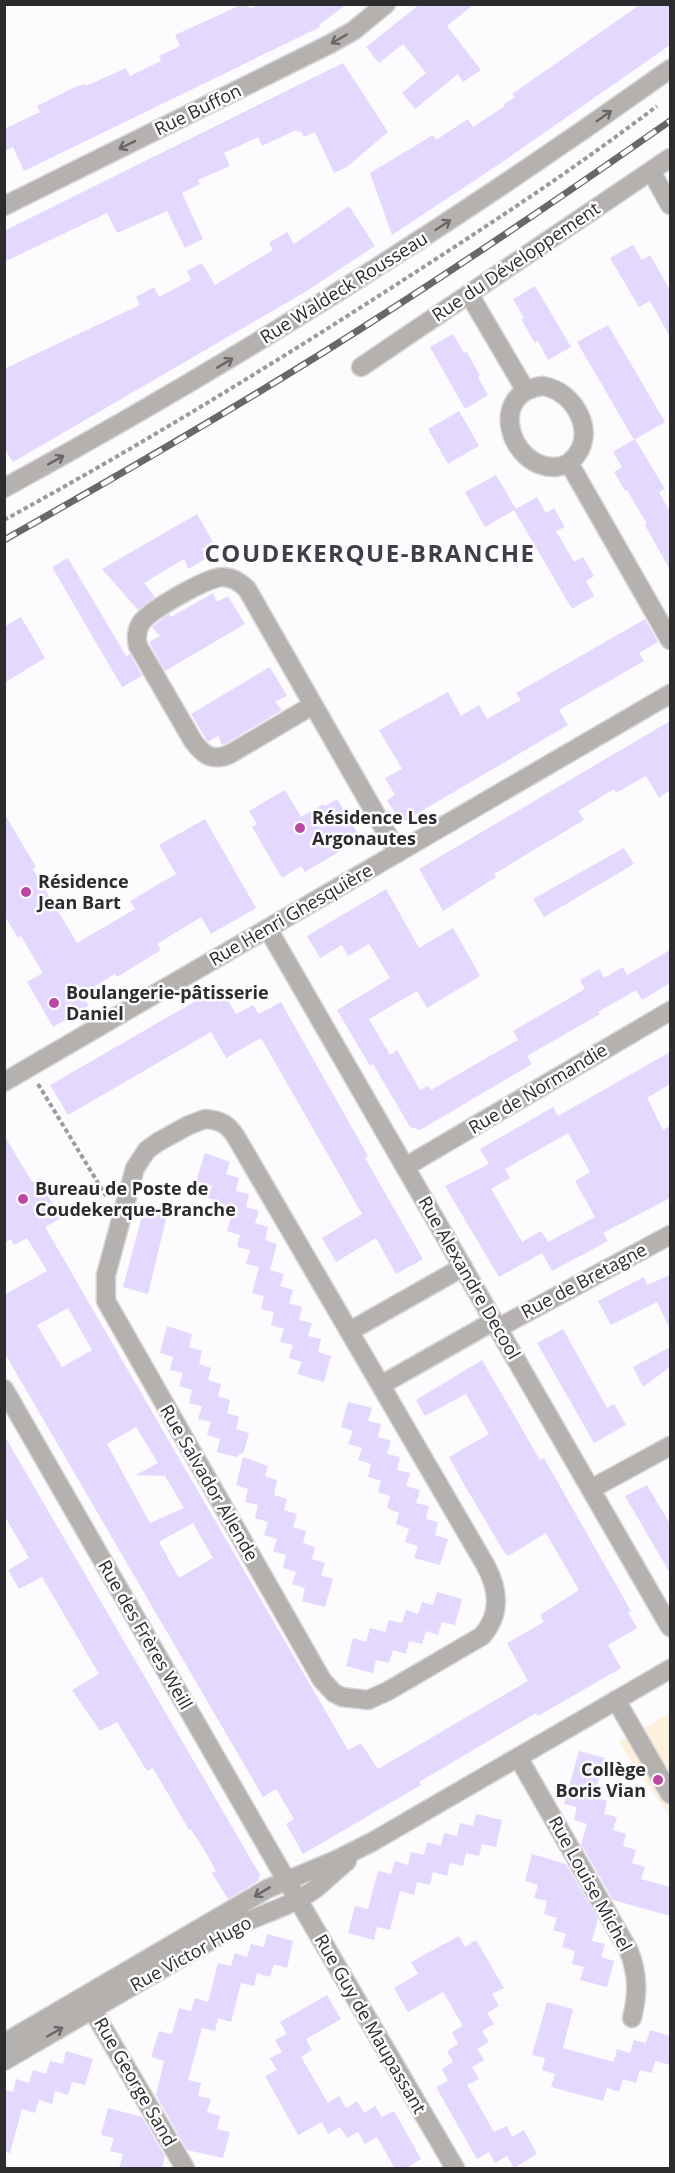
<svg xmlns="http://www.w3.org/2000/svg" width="675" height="2173" font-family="'Open Sans',sans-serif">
<rect width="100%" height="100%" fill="#fcfbfe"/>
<!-- education -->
<path fill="#fcf0db" d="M670,1713V1817L619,1742Z"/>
<!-- building -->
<path fill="#e4d8fe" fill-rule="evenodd" d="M243,4H247L250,9L261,4H347L319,25L320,27L24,171L13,147L4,151V129L40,112L37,106L75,87L85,84L86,86L126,68L130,76L161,61L159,56L180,46L175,35Z
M420,4H474L447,26L481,70L463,82L458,74L415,109L402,93L426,73L403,44L379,63L366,47Z
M641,4H670V45L501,163L392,235L370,173L433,135L436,140L468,119L473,127L505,106L504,104L515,97L512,94Z
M343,63L388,132L347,167L334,173L315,132L304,137L301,131L298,132L296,130L262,146L258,137L224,153L230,166L198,180L200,184L182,193L203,239L185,248L167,211L117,233L107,213L4,262V231Z
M349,206L375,246L305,292L13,462L4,448V369L140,305L136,297L154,287L159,297L191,280L187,271L202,263L215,285L273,250L269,243L287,232L294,244Z
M633,245L642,260L650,255L670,290V337L650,301L639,307L610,258Z
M535,286L571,347L548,360L538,341L535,343L521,319L524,318L513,299Z
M608,325L665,422L634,440L577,342Z
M453,334L464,353L466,351L480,375L478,377L488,395L465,409L430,347Z
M459,411L479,446L448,464L428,429Z
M635,439L665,489L659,492L670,512V570L645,525L647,524L627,490L625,491L614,472L622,467L613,452Z
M496,475L516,509L485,527L465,492Z
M537,497L546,513L554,508L565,527L556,531L574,562L583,557L594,576L586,581L594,596L572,609L514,510Z
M197,514L213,542L202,549L209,557L188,569L184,559L144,583L155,597L138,610L102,569Z
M68,558L126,656L130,654L142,676L122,687L52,567Z
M213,593L217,602L228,596L245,624L165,671L149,642L160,636L152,627L169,614L171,617Z
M21,617L45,658L4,683V627Z
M645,619L658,642L639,653L644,661L559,710L568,725L401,823L387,800L395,795L385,778L402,769L379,730L448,692L461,716L479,705L487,719L521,700L516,693Z
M270,667L287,696L275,702L282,710L225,744L222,745L218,736L208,742L191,714Z
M670,721V790L659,798L646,776L616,793L614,789L578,811L584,820L494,874L496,877L443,911L419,869Z
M285,790L301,817L324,804L325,806L337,799L357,833L339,844L342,850L305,872L301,866L282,878L252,827L257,824L249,811Z
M4,813L36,867L33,869L77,943L135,909L130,901L176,874L159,845L205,819L256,908L211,934L201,917L157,944L161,950L117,977L115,974L82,994L89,1006L53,1027L27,982L43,973L21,936L18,938L4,915Z
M624,848L634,864L544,917L533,899Z
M386,889L419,948L453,928L480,976L427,1008L417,991L369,1019L390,1055L397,1050L420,1090L428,1086L431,1090L518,1040L513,1031L585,989L580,980L599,969L604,978L623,967L627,975L670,950V983L642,1000L636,990L598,1012L600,1014L527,1056L532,1064L420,1130L410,1127L373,1064L370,1066L337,1010L390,978L369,944L348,956L342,945L320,958L307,936Z
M220,987L236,1014L253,1005L259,1014L281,1002L368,1156L365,1158L423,1259L396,1274L376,1238L336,1262L322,1238L362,1214L261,1038L226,1058L211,1032L68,1115L50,1085Z
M670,1052V1084L647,1098L663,1130L670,1126V1198L603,1233L608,1241L552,1271L542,1253L499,1277L445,1186L489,1164L480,1149L553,1107L558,1116ZM568,1133L590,1172L575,1181L595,1217L548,1242L541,1231L522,1242L491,1189L510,1178L505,1169Z
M4,1135L32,1182L38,1179L61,1218L45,1227L348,1750L361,1743L378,1769L528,1681L507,1643L544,1622L540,1615L579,1590L546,1533L508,1556L503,1550L465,1486L449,1457L489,1434L466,1394L425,1416L416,1400L482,1360L540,1460L544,1458L631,1611L628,1612L637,1628L608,1645L621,1668L538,1716L536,1713L419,1782L421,1785L303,1854L286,1824L294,1819L276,1789L263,1797L4,1352V1295L47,1271L27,1238L14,1245L11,1239L4,1243ZM68,1308L92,1350L62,1367L37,1325ZM136,1427L158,1463L136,1475L165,1476L184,1508L150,1523L107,1444ZM193,1523L213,1558L179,1578L159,1542Z
M205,1153L230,1162L226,1174L239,1178L236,1191L249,1194L246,1207L259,1211L255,1223L268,1227L265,1240L277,1244L270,1270L284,1274L280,1286L293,1290L289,1303L302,1307L299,1320L312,1323L308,1336L321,1339L318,1352L331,1356L324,1382L297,1374L302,1362L289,1358L293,1345L280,1342L284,1329L271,1325L274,1312L261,1309L264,1296L252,1293L259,1267L246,1264L250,1250L237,1247L240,1235L227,1231L231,1218L217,1214L221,1202L208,1198L212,1186L196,1181Z
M144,1209L167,1215L148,1294L123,1287Z
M670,1275V1329L657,1302L611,1325L598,1301L644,1277L647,1285Z
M167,1326L192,1334L189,1347L202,1351L199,1364L211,1368L208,1380L221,1384L218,1396L230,1400L227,1413L239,1417L236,1429L249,1433L244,1452L236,1457L217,1452L220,1439L207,1435L211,1422L198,1419L202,1406L189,1403L192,1390L179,1386L183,1373L170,1370L173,1357L160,1353Z
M563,1329L607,1408L614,1404L626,1425L594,1443L537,1343Z
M670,1347V1367L643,1387L633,1367Z
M348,1402L372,1408L368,1421L381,1424L378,1437L391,1441L387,1454L400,1457L397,1470L410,1473L406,1486L420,1490L416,1503L429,1506L426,1519L438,1522L435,1535L448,1539L440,1565L414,1558L418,1546L405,1542L409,1529L396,1524L399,1513L387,1508L390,1496L378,1492L381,1481L368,1477L371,1464L358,1460L362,1448L348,1444L353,1431L341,1427Z
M4,1435L260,1875L258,1881L228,1899L212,1873L216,1871L206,1853L191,1829L189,1830L153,1768L147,1771L117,1722L100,1731L72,1690L99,1674L42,1577L19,1589L8,1570L29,1558L4,1515Z
M243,1457L268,1466L265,1476L277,1480L274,1495L287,1499L284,1510L297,1514L293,1527L306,1531L303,1543L315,1547L312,1559L325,1563L321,1575L333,1579L325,1607L302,1601L305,1588L292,1584L296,1572L283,1568L286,1555L273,1551L277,1539L264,1535L268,1522L255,1518L258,1505L245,1502L248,1489L236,1485Z
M647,1485L670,1524V1573L625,1496Z
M437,1592L462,1599L455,1625L442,1622L438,1635L426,1631L422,1644L409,1641L406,1654L393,1650L389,1663L376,1660L373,1673L346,1666L353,1638L366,1642L370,1628L385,1632L389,1620L402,1623L406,1610L418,1614L422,1602L433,1605Z
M579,1751L605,1758L594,1797L607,1801L604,1814L617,1817L613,1830L626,1834L623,1846L636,1850L632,1863L645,1867L641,1879L670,1887V1916L613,1900L581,1844L587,1824L574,1820L577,1807L564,1804Z
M476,1814L502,1820L496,1847L482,1844L479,1856L466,1853L463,1866L450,1863L447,1876L433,1872L430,1885L417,1882L414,1895L400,1891L390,1930L377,1927L374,1940L348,1933L355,1906L368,1909L378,1871L391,1874L395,1861L408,1865L411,1852L424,1855L427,1842L441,1846L444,1833L457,1836L460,1823L473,1826Z
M532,1854L566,1864L598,1919L592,1941L605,1944L601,1957L614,1961L607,1987L580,1980L584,1967L572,1964L575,1951L562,1947L566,1934L553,1930L557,1918L544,1914L547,1901L534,1898L538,1885L525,1881Z
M267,1934L293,1941L287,1968L274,1964L270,1977L257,1973L254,1986L241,1983L231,2022L218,2018L215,2031L202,2028L188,2080L201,2083L198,2096L211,2099L207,2112L220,2116L217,2129L230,2132L223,2158L187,2150L156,2095L164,2061L151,2057L159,2031L172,2034L179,2008L191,2011L195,1998L208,2002L218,1963L231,1966L235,1953L247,1957L251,1944L264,1947Z
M459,1936L465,1947L476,1940L504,1988L492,1994L499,2006L487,2013L494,2024L482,2031L489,2042L477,2049L484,2060L472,2067L479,2079L467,2085L494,2132L507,2126L512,2137L524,2130L537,2154L514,2168L507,2156L495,2163L489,2152L477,2159L436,2087L448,2081L442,2069L453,2062L447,2051L458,2044L452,2032L463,2026L443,1992L408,2012L394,1988L418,1974L411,1962Z
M327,1995L341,2019L306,2039L312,2050L301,2057L328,2103L339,2096L346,2108L357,2101L364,2113L375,2106L382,2117L394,2111L421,2159L405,2169H395L377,2137L365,2144L358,2132L347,2138L340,2127L328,2134L322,2122L298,2135L265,2076L277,2070L270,2058L282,2052L275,2040L287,2034L280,2022Z
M547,2002L573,2009L563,2048L614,2062L617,2049L630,2053L634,2040L646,2043L650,2030L670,2036V2065L655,2061L652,2073L640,2070L636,2083L623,2079L619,2092L607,2088L603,2101L551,2087L555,2074L542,2070L545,2058L532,2055Z
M66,2051L93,2059L85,2085L72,2082L68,2095L55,2091L52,2104L39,2100L35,2113L22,2109L10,2153L4,2152V2090L13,2092L16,2079L29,2083L33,2070L46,2074L50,2061L63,2064Z
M108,2108L142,2117L165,2156L162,2169H119L123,2154L110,2151L114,2138L101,2135Z"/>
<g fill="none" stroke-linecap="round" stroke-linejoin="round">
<!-- minor casing -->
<g stroke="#d7d6d9" stroke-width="21">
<path id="minor" d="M651,171L670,205
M4,206L330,44L353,31L386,4
M469,294L526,391
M361,367L670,158
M543,386C575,391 599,435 572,460C568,465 562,466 555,467C509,468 487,392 543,386Z
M569,463L670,640
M4,488C235,362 456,222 670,69
M313,705L230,754C213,762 203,755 193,741L138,646C136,638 136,631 141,623C148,611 208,577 222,577C232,577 240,582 247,589L398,853
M268,929L670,1627
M4,1082L670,694
M205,1119C220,1120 228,1124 236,1137L486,1566C499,1591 501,1614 482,1636L388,1691L368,1700L342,1697L334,1693L322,1680L106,1301V1275L135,1168L147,1150L158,1142L189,1125Z
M405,1167L670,1011
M498,1328L670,1235
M350,1331L463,1267
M381,1385L494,1321
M4,1389L277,1864L455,2168
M591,1489L670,1446
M616,1700L670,1794
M518,1757L629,1951C638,1975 638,1994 632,2018
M86,1999L185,2168
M4,2043L267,1889L336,1860L372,1842L670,1669
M4,2061L234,1927C261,1914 290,1907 315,1889C326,1880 336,1870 347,1861"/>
</g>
<!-- path -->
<path stroke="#9b9a9d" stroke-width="4" stroke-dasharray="4.5 3" stroke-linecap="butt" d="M4,520C136,448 265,369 391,288C481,230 572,171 657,106
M38,1084L106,1196"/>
<!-- minor -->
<use href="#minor" stroke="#b4b1ae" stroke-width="18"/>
<!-- rail casing -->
<g stroke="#676669" stroke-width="7">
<path id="rail" d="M4,540C130,469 255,397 376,319C476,255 573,189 670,121"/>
</g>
<!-- rail -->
<use href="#rail" stroke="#fcfbfe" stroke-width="4.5" stroke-dasharray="14" stroke-linecap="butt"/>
</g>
<!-- one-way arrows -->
<defs><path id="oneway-shaft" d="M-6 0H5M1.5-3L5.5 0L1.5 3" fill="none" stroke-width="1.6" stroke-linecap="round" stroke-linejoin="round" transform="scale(1.5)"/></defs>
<g stroke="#696768">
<use href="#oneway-shaft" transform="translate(339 39) rotate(150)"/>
<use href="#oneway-shaft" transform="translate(604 116) rotate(-35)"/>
<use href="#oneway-shaft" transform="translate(127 145) rotate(154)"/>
<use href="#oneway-shaft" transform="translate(443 225) rotate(-33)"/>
<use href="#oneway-shaft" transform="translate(225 363) rotate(-31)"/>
<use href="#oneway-shaft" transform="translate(56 460) rotate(-29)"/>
<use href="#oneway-shaft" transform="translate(262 1892) rotate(149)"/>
<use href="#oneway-shaft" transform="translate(55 2032) rotate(-30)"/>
</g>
<!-- markers -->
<g fill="#ba48a3" stroke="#fcfbfe" stroke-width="2">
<circle cx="300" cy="828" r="6"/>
<circle cx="26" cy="892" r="6"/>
<circle cx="54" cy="1003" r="6"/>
<circle cx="23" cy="1199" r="6"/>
<circle cx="658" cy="1780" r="6"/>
</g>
<g text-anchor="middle" stroke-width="5" stroke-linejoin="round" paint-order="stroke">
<!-- street labels -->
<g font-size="18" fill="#2c2b2e" stroke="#fcfbfe">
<text transform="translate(198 110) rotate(-26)" y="6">Rue Buffon</text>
<text transform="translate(516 262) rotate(-34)" y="6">Rue du Développement</text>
<text transform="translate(344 288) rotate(-32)" y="6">Rue Waldeck Rousseau</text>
<text transform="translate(291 915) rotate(-30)" y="6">Rue Henri Ghesquière</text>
<text transform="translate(538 1089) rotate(-31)" y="6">Rue de Normandie</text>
<text transform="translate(469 1278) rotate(60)" y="6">Rue Alexandre Decool</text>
<text transform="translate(584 1281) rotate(-28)" y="6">Rue de Bretagne</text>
<text transform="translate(209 1483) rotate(60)" y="6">Rue Salvador Allende</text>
<text transform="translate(145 1635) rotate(60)" y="6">Rue des Frères Weill</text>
<text transform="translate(590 1884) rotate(61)" y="6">Rue Louise Michel</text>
<text transform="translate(191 1954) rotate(-29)" y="6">Rue Victor Hugo</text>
<text transform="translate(370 2024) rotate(60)" y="6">Rue Guy de Maupassant</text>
<text transform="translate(135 2082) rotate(60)" y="6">Rue George Sand</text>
</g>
<!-- poi labels -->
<g font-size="18" font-weight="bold" fill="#2c2b2e" stroke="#fcfbfe" text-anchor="start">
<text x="312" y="824">Résidence Les<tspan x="312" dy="21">Argonautes</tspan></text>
<text x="38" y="888">Résidence<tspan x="38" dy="21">Jean Bart</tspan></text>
<text x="66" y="999">Boulangerie-pâtisserie<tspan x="66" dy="21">Daniel</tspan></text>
<text x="35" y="1195">Bureau de Poste de<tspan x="35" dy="21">Coudekerque-Branche</tspan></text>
<text x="646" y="1776" text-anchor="end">Collège<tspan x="646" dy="21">Boris Vian</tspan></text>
</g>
<!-- district labels -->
<g font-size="24" font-weight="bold" letter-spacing="1.5" fill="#413f46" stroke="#fcfbfe">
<text x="370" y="562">COUDEKERQUE-BRANCHE</text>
</g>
</g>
<!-- border -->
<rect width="675" height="2173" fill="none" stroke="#2c2b2e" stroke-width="12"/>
</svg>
